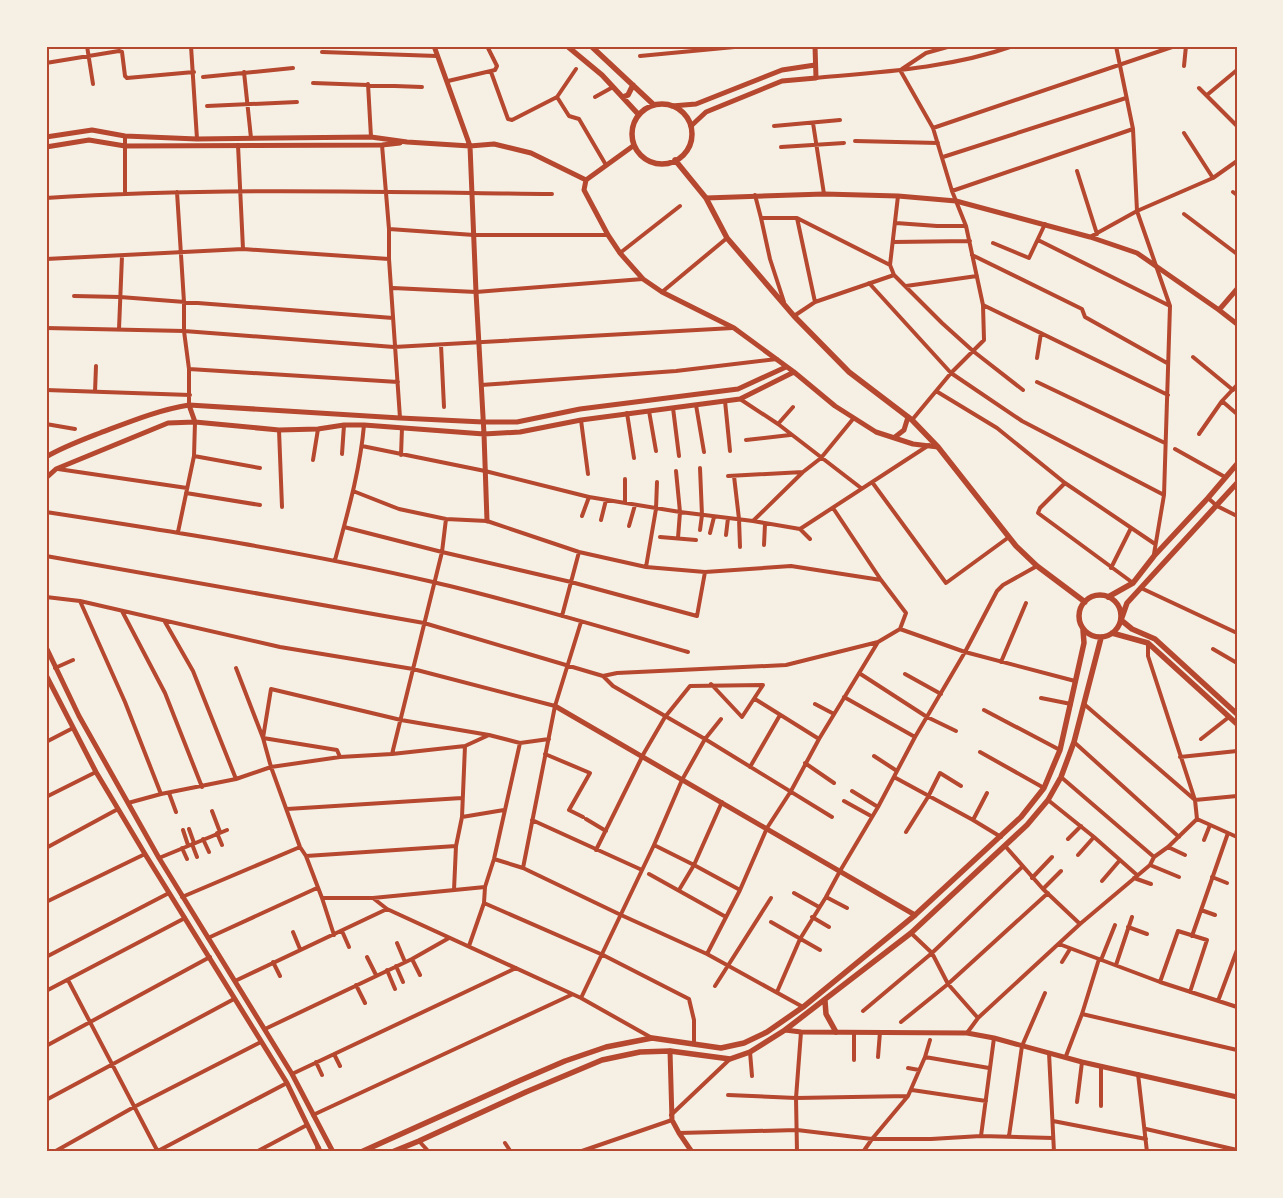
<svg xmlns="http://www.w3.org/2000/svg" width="1283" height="1198" font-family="Helvetica,sans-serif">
<rect width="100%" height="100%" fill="#f6efe4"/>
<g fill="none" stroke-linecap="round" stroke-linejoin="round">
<!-- minor -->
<path stroke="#b5482f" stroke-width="4" d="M87,46L93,84
M191,46L197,139
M1116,46L1133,129L1137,211L1170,306L1164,495L1154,554
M322,52L437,56
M640,56L745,46
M46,63L119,51L122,52L125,76L127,78L194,72
M1184,66L1186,46
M902,69L926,53L951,46
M900,70L933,128L952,191L966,226L983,305L984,340L951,373L912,420
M244,72L251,138
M491,72L508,119L512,120L557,97L576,69
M203,77L293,68
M816,78C882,72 951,68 1013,46
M448,81L495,70L497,66L487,46
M313,83L422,87
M368,84L371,137
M1199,88L1237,126
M1207,95L1237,70
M557,97L569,116L579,119L606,165
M595,97L613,87
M207,106L297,102
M813,123L824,194
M774,126L840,120
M933,128L1175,46
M1184,133L1213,178
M125,136V193
M855,141L938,143
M238,145L243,249
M382,145L389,229V259L400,418
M781,147L844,143
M943,157L1126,98
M1077,171L1097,234
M952,191L1133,129
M177,192L184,302V331L189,369V405
M1233,192L1237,195
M755,195L761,218H797L890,265L894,275L942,323L973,351L1023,390
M46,198C215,187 383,192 552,194
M1184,214L1237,254
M761,218L770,259L784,302
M797,218L815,302
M896,223L937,226H966
M389,229L474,235H608
M1090,237L1137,211L1213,178L1237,161
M1038,240L1170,306
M893,242L970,241
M993,243L1029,258L1045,224
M620,253L680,206
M972,255L1082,309L1085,317L1167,363
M46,259L243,249L389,259
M890,265L898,196
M869,283L951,373L1022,421L1164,495
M906,286L977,276
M393,288L476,292L643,279
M662,292L727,238
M74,296L120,297L393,318
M983,305L1168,395
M794,316L815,302L894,275
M46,328L184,331L394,347L733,328
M119,329L122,256
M441,345L444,407
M1193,357L1233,390
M1037,358L1041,333
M189,369L398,382
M1037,382L1165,443
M481,385L676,371L777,359
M46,390L190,395
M936,391L997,428L1065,483L1155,544
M95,392L96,366
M740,399L778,424L861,488
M725,401L730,451
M1222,401L1237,414
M696,405L704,452
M673,408L679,456
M649,411L656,451
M627,413L634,458
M581,420L588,474
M46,424L75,429
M778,424L793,407
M279,430L282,507
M1199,434L1222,401L1237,385
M746,440L790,435
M362,446L485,471L589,497L680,512L753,521L800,529L929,445
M1175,449L1225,477
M342,454L344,425
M401,455L402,428
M194,456L260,468
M313,460L318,429
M58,469L187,488
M676,471L680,512L678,538
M728,476L803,472
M734,476L739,519L740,547
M625,479V503
M872,482L946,583L1009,537
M1065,483L1040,508L1038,513L1133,583
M353,491L399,509L446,519L487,521L579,552L646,567L705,572L791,566L881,580L906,613L900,629
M186,493L260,505
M1208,498L1217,506L1237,516
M833,508L881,580
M46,512C176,532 305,552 433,582C519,602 604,628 688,652
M582,516L589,497
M601,520L606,500
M753,521L803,472L821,458L853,419
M629,526L635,505
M344,527L442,552L571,582L697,616L705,572
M800,529L810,539
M700,530L702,515L700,468
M178,532L194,456L195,422
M710,533L714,517
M726,535L728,518
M660,537L696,540
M764,545L765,524
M46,556L424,623L603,676L617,673L786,665L878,642
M335,560C347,515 360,471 364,425
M646,567L656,509L657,482
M1111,568L1131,528
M1141,588L1237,633
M46,597L80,601L280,647L413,669L555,706
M80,601L125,702L161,794
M122,611L165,693L202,787
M562,616L579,552
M165,622L193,671L236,779
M1148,643V656L1195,800L1197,819
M1213,649L1237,663
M1001,662L1026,603
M55,668L73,660
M236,668L263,738L271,767L300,847L306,856L322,898L334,935
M859,673L927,717L956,731
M905,674L941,694
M603,676L613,686L705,739L832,817
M844,697L915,737
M1041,698L1071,704
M755,699L819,739
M815,704L834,714
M1084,704L1195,800L1237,796
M984,710L1060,750
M1201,739L1229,717
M46,742L73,728
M1074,742L1179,837
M980,752L1044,788
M392,754L442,552L446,519
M545,754L590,773L569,810L583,817
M874,756L897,771
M340,757L337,750L263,738L271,689L401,720L489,735
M1180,757L1237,751
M805,763L834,783
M750,767L780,715
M894,777L973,820L1001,837
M1061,777L1154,857
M852,791L878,807
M169,793L176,812
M46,797L96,772
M1048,800L1094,837L1137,875
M844,801L871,816
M128,803L161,794L236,779L271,767L340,757L392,754L465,746L489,735L520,743L549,739
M287,809L462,798
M212,811L220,832
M462,817L504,810
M586,819L606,831
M1197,819L1237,837
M532,820L642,870
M973,820L987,793
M189,829L194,843
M183,830L188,845
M906,832L928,797L940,773L961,786
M217,833L222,845
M203,839L209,852
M1068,839L1081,826
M1204,840L1210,825
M192,844L197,857
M654,845L694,865L740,890
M1006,847L1043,889L1080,924
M1168,847L1185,855
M46,848L118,809
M182,848L187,859
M596,850L644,753L665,717L690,686L763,685L742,717L711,684
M1078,855L1094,837
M306,856L456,846
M159,858L227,830
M494,859L523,868L621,915L707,954L803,1007
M1150,865L1179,877
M523,868L555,706L581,622
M649,874L726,917
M1212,877L1227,883
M1032,878L1052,857
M1134,878L1151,884
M1102,881L1120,860
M1043,889L1061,871
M454,890L456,846L462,817L465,746
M679,890L694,865L722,802
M794,893L819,907
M182,897L300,847
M826,897L847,908
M322,898H373L485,887
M373,898L387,909
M46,902L145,854
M484,903L603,955L689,999L694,1020V1044
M1201,910L1215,915
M812,917L829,927
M771,922L820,950
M1128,927L1147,934
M342,931L349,947
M293,932L300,949
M911,933L932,953L948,984L978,1018
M1192,936L1228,833
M208,938L317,888
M397,943L405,962
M1059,944L1160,982L1237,1007
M469,946L484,903L485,887L494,859L520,743
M707,954L740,890L767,828L791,791L819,739L878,642L900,629L965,652L1075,681
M46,957L169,893
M367,957L376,975
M412,959L420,975
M1101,960L1115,925
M273,962L280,976
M1062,962L1070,949
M1116,965L1132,917
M396,966L403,982
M387,970L395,989
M68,980L158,1152
M235,981L387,909L581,998L652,1038
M1160,982L1178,931L1207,940L1190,992
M356,985L365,1003
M715,986L771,898
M46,991L185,918
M777,992L800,939L826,897L840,871L878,807L915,737L965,652L997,591L1003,585L1037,566
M581,998L654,845L682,780L705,739L721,719
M1218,1001L1237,950
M863,1011L932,953L1022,867
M1082,1014L1237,1050
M901,1022L948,984L1048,893
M265,1029L412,959L449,938
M967,1033L978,1018L1080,924L1150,865L1154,857L1168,847L1197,819
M46,1046L210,957
M750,1052L752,1076
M1049,1053L1054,1152
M334,1054L340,1066
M1066,1056L1082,1014L1099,959
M878,1057L880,1032
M925,1057L989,1068
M854,1060V1032
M316,1062L322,1075
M908,1068L919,1070
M292,1074L516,968
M1138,1074L1147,1152
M912,1090L986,1101
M728,1095L796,1098L908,1096
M46,1100L234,999
M1077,1102L1082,1062
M1101,1106V1066
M313,1115L571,995
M671,1115L730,1059
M1053,1121L1146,1139
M1146,1129L1237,1150
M679,1133L797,1130L872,1139H931L981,1136L1053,1138
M981,1136L994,1038
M1009,1136L1022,1046L1045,993
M419,1141L429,1152
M505,1143L511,1152
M54,1152L134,1107L261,1042
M156,1152L287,1083
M256,1152L307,1125
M579,1152L672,1120
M797,1152L796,1098L801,1032
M863,1152L872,1139L908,1096L925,1057L930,1040"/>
<!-- tertiary -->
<path stroke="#b5482f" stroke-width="5" d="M434,46L470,146L476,292L484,434L487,521
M672,106L696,104L782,70L815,65
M691,126L706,112L782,81L816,78L815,46
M46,137L92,130L125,136L197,139L371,137L407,142L470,146L494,144L531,153L586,180
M46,147L89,140L125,146L382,145L400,143
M586,180L584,190L608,235L620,253L643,279L662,292L734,328L794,372L835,406L876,432L913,444L938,447
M586,180L633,146
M706,198L824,194L898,196L956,201L1090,237L1137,253L1219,310L1237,324
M1219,310L1237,289
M189,405L195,422
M895,437L904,430L908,417
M46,457C63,447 82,440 100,433C129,422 158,410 189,405L400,418L483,422H517L580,409L738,389L786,367
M46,478L56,469L168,423L195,422L279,430L318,429L344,425H364L484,434L520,432L581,420L740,399L794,372
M46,647L79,716L159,858L292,1074L333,1152
M46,675L96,772L145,854L287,1083L320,1151
M555,706L915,915
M785,1030L801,1032L967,1033L994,1038L1082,1062L1237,1097
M670,1051L672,1120L679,1133L692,1152"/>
<!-- secondary -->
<path stroke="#b5482f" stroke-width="5.5" d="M567,46L602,75L639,115
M591,46L654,105
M623,97L628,95L633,85
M632 134a30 30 0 1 1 60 0a30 30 0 1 1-60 0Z
M675,160L706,198L727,238L794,316L849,372L912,420L938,447L1016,546L1037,566L1085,602
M1237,483L1127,603L1121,620L1132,629L1155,639L1237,714
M1079 616a21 21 0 1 1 42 0a21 21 0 1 1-42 0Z
M1108,597L1133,583L1154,556L1208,498L1237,464
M1112,633L1148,643L1237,724
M825,1001L826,1014L836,1032
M318,1152V1148
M361,1152L521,1080L565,1061L606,1047L652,1038L721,1048L744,1043L767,1032L803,1007L915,915L1021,817L1044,788L1060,750L1084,643L1083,630
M392,1152L419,1141L526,1092L602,1060L640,1052L670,1051L730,1059L750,1052L785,1030L911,933L1027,825L1048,800L1061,777L1074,742L1101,638"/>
</g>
<!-- border -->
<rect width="1283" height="1198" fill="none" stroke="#f6efe4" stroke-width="95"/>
<rect x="48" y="48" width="1188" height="1102" fill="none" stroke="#b5482f" stroke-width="2"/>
</svg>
